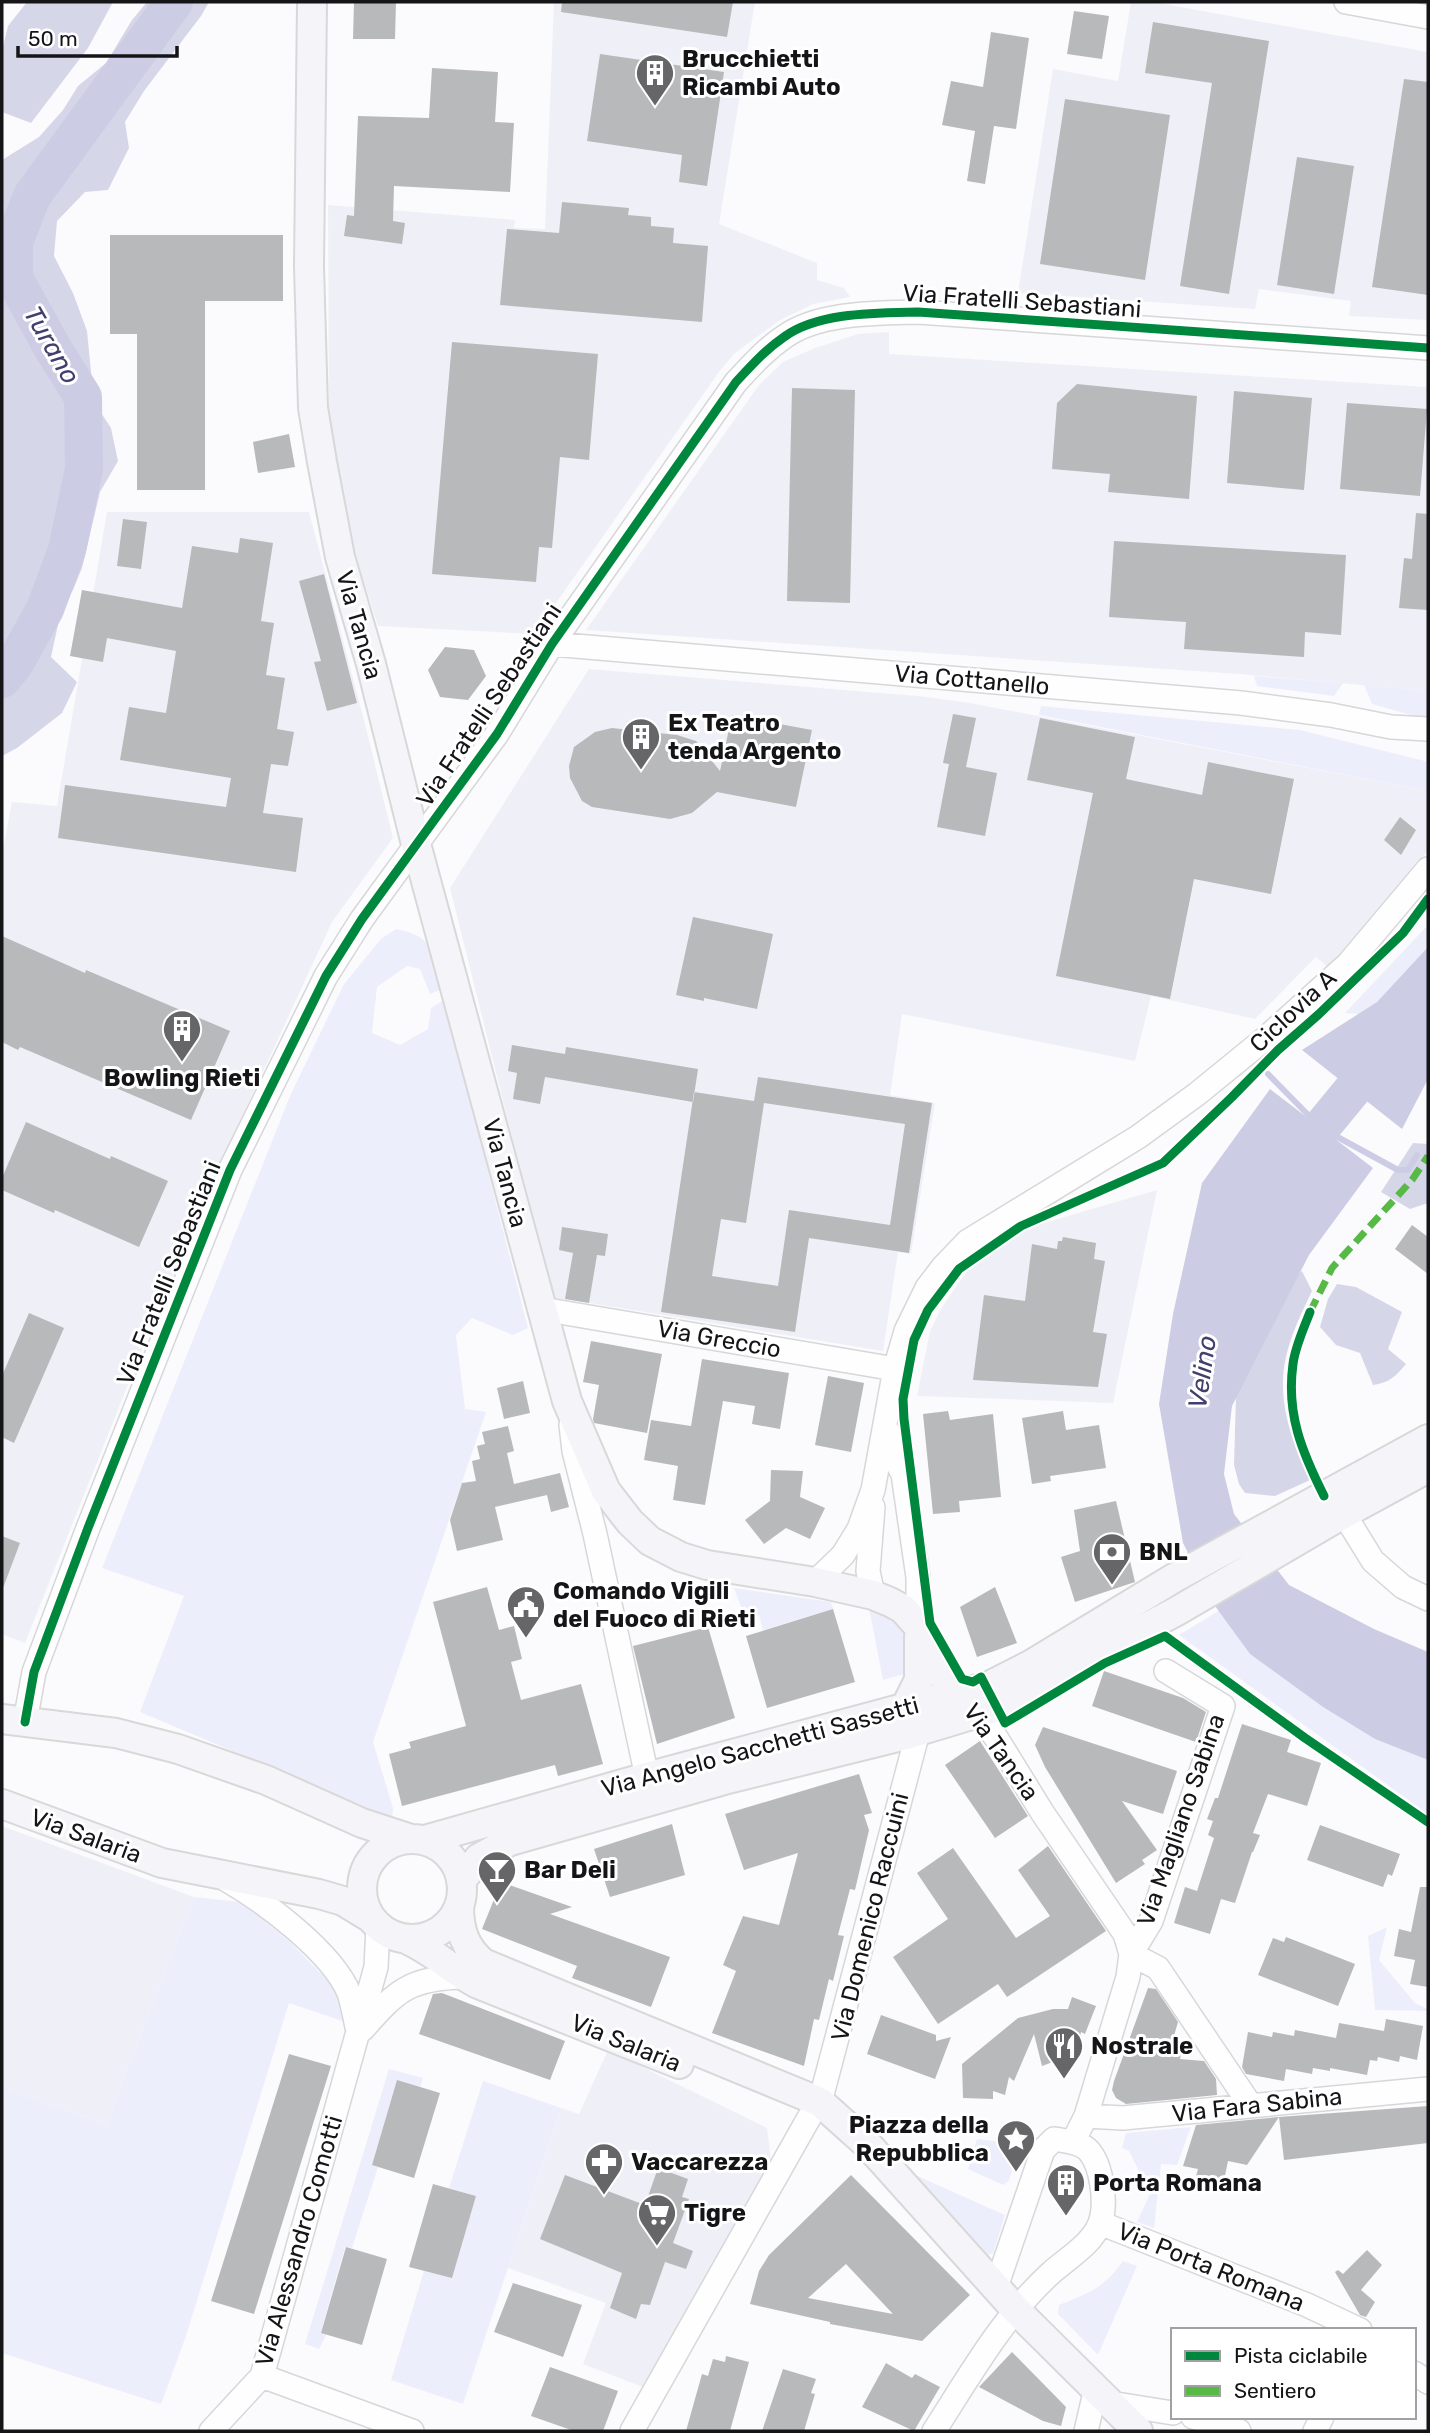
<svg xmlns="http://www.w3.org/2000/svg" width="1430" height="2433" font-family="Rubik,sans-serif">
<rect width="100%" height="100%" fill="#fbfbfd"/>
<!-- built -->
<path fill="#efeff7" d="M554,2H755L719,224L817,263V280L844,288L850,297L813,304L780,320L735,353L719,372L534,634L378,626L339,502L329,413L328,205L515,220L514,228L545,229Z
M1131,2H1153L1428,52V320L1349,316L1351,301L1259,289L1255,309L1018,293L1053,69L1118,81Z
M889,332V354L1428,387V691L1239,674L586,630L759,385L783,362L815,348L858,334Z
M107,512H309L365,724L393,838L332,922L226,1152L151,1327L25,1643L2,1634V855L12,802L57,806Z
M589,669L918,696L970,703L1428,791V850L1386,908L1329,968L1316,957L1255,1019L1151,996L1135,1061L902,1014L890,1095L935,1103L911,1254L898,1252L883,1351L565,1299L553,1301L450,888Z
M1157,1190L1113,1403L917,1396L930,1331L942,1307L967,1271L1027,1228Z
M2,1826L194,1897L106,2125L2,2087Z
M608,2050L767,2128L772,2170L648,2389L583,2364L606,2303L508,2268L561,2108L579,2114Z"/>
<!-- green -->
<path fill="#edeefb" d="M1254,676L1343,683L1334,696L1257,686Z
M1364,685L1428,691V720L1372,704Z
M1041,706L1300,730L1425,761L1428,764V791L1039,715Z
M1428,925V947L1377,1002L1359,1014L1345,1013Z
M396,929C436,936 432,954 443,989L430,994L420,969L407,966L377,987L372,1033L400,1045L428,1029L431,1008L444,1000L528,1328L513,1335L472,1318L456,1335L465,1409L486,1412L373,1742L393,1808L392,1821L372,1810L140,1712L184,1596L102,1568L290,1096L344,984L381,939Z
M734,1588L831,1602L833,1609L763,1630L759,1615L743,1612Z
M869,1608C908,1626 915,1632 904,1674L883,1680Z
M1220,1610L1250,1654L1323,1707L1375,1739L1428,1760V1814L1179,1635Z
M194,1897L242,1902L291,1943L334,1987L348,2023L289,2003L186,2336L161,2404L2,2353V2087L106,2125Z
M1387,1927L1379,1960L1415,2003L1428,2009V2011L1375,2010L1368,1936Z
M389,2069L423,2078L420,2087L397,2081L372,2165L378,2167L352,2248L345,2247L321,2332L326,2335L319,2349L305,2344Z
M483,2081L561,2108L463,2404L391,2380L424,2271L452,2277L476,2196L449,2188Z
M1191,2127L1177,2165L1161,2164L1154,2228L1137,2222L1150,2194L1129,2151L1122,2148L1126,2133Z
M977,2139L1011,2143L1018,2148L1009,2181L1003,2185L968,2169Z
M915,2175L1005,2215L993,2253L988,2255Z
M1123,2261L1137,2266L1098,2355L1058,2314L1059,2305C1089,2293 1104,2288 1123,2261Z"/>
<!-- forest -->
<path fill="#d6d6e9" d="M27,2H113L88,48L31,123L2,112V51L8,26Z
M147,2H209L201,16L144,91L125,122L129,148L108,190L85,192L57,221L54,256L73,293L87,331L94,402L111,428L118,461L100,492L82,568L73,590L61,611L51,657L77,682L62,713L17,748L2,756V160L39,137L63,110L78,86L106,63L132,20Z
M1413,1143L1428,1144V1203L1410,1209L1381,1192Z
M1302,1271L1312,1291C1302,1312 1291,1334 1286,1357C1276,1399 1292,1443 1310,1480L1275,1496L1245,1493L1239,1484L1234,1465L1236,1396L1287,1281Z
M1337,1284L1356,1287L1402,1312L1388,1349L1406,1364C1396,1376 1389,1383 1373,1385L1360,1353L1336,1345L1320,1327L1328,1299Z"/>
<!-- water -->
<path fill="#cccce4" d="M1428,947V1079L1402,1129L1302,1050L1377,1002Z
M1270,1089L1373,1168L1309,1255L1232,1406L1224,1474L1234,1514L1289,1585L1374,1629L1428,1652V1760L1375,1739L1323,1707L1250,1654L1215,1606L1183,1543L1159,1404L1173,1314L1202,1183Z"/>
<g fill="none" stroke-linecap="round" stroke-linejoin="round">
<!-- stream -->
<path stroke="#cccce4" stroke-width="6" d="M1268,1074L1321,1128L1398,1170H1408L1417,1155"/>
<!-- river -->
<path stroke="#cccce4" stroke-width="38" d="M2,679L15,663L45,609L67,550L84,469L83,397L52,347L14,278V242L32,196L174,2
M1285,1167L1321,1128L1428,998"/>
</g>
<!-- building -->
<path fill="#b8b9bb" fill-rule="evenodd" d="M354,2H396L395,39H353Z
M562,2H733L727,37L561,12Z
M1074,11L1109,16L1102,59L1067,54Z
M1153,22L1269,41L1229,294L1180,286L1212,83L1145,73Z
M991,32L1029,38L1016,129L994,126L985,184L967,181L975,131L942,125L951,81L983,87Z
M600,54L724,72L707,186L679,182L682,155L587,141Z
M432,68L498,72L495,122L514,123L510,192L394,186L393,221L405,223L402,244L344,236L347,215L354,216L358,116L429,118Z
M1404,79L1428,82V295L1372,287Z
M1065,99L1170,115L1145,280L1040,264Z
M1297,157L1354,166L1334,294L1277,285Z
M562,202L629,208L628,215L651,217V226L674,228L673,243L708,246L702,322L500,305L507,229L559,233Z
M110,235H283V301H205V490H137V334H110Z
M452,342L598,354L589,460L560,457L552,548L539,547L536,582L432,574Z
M1077,384L1197,396L1189,499L1108,492L1110,474L1052,469L1057,403Z
M792,388L855,390L850,603L787,601Z
M1234,391L1312,398L1304,490L1227,483Z
M1347,403L1427,409L1420,496L1340,489Z
M289,434L295,467L258,473L253,442Z
M1416,513L1428,514V610L1399,608L1404,558L1412,559Z
M123,519L147,522L141,569L117,566Z
M240,538L273,543L261,621L274,623L266,675L285,678L277,729L294,732L288,766L271,764L263,813L303,818L296,872L58,838L65,785L226,807L231,778L120,760L129,707L166,713L176,651L107,638L103,662L70,656L82,590L182,608L192,546L238,553Z
M1114,541L1346,555L1341,635L1305,632L1304,657L1184,649L1186,622L1109,617Z
M324,574L357,703L327,711L314,662L321,661L299,581Z
M445,647L474,650L486,676L468,700L440,697L428,670Z
M953,714L976,718L966,767L997,773L985,836L937,827L949,764L943,763Z
M732,715L812,730L796,807L717,792L692,813L670,819L592,807L582,801L570,778L569,766L574,747L595,732L612,728L677,735L696,741L720,771Z
M1040,718L1135,737L1126,779L1202,795L1208,762L1294,779L1271,894L1194,879L1170,999L1056,976L1093,793L1027,780Z
M1400,817L1416,830L1401,855L1384,840Z
M693,917L773,934L757,1009L704,998V1001L676,995Z
M2,936L85,973L86,970L230,1031L191,1120L20,1047L18,1050L2,1042Z
M512,1045L565,1054L566,1047L698,1069L693,1102L545,1077L540,1104L513,1099L517,1073L508,1071Z
M758,1077L932,1103L909,1253L809,1238L795,1332L661,1312L694,1092L754,1101ZM764,1103L905,1124L890,1225L789,1210L778,1286L712,1276L721,1219L746,1223Z
M26,1122L110,1159L111,1156L168,1181L139,1247L55,1210L54,1213L2,1190V1178Z
M1412,1225L1428,1237V1274L1395,1249Z
M562,1227L608,1234L605,1256L597,1255L589,1303L565,1299L573,1253L559,1250Z
M1063,1237L1096,1243L1094,1259L1105,1261L1093,1332L1107,1334L1098,1387L973,1380L984,1295L1025,1301L1032,1244L1057,1249L1058,1241H1062Z
M29,1313L64,1328L14,1443L2,1437V1376Z
M591,1341L662,1354L647,1433L594,1423L593,1419L599,1385L583,1382Z
M702,1359L789,1373L780,1429L752,1424L755,1406L723,1401L705,1505L673,1500L678,1466L644,1460L651,1420L691,1426Z
M828,1376L864,1383L851,1452L815,1445Z
M523,1381L530,1413L504,1419L497,1388Z
M948,1411L950,1420L993,1414L1001,1497L959,1501L960,1512L933,1514L923,1414Z
M1063,1411L1066,1430L1099,1425L1106,1468L1050,1476L1051,1481L1032,1484L1022,1418Z
M508,1426L514,1451L507,1453L514,1484L560,1473L569,1507L551,1512L547,1495L495,1507L503,1540L457,1551L450,1520L462,1483L476,1481L472,1461L480,1459L477,1446L485,1444L482,1432Z
M771,1470L803,1471L800,1497L825,1508L810,1539L786,1528L764,1544L745,1520L770,1501Z
M1116,1501L1135,1582L1075,1602L1061,1557L1080,1551L1074,1510Z
M2,1536L20,1543L3,1588H2Z
M487,1587L499,1630L514,1626L522,1659L511,1662L521,1700L581,1684L603,1764L558,1776L555,1765L402,1806L389,1754L411,1748L409,1742L466,1726L433,1602Z
M995,1587L1017,1643L977,1657L960,1607Z
M833,1609L855,1682L767,1708L746,1636Z
M708,1627L735,1718L657,1744L633,1646Z
M1104,1671L1183,1698L1206,1712L1196,1742L1092,1706Z
M1242,1724L1291,1740L1287,1752L1321,1763L1307,1806L1268,1794L1253,1833L1260,1835L1253,1852H1252L1235,1903L1221,1899L1210,1934L1174,1923L1185,1887L1197,1891L1214,1838L1208,1835L1213,1821L1207,1819L1215,1798H1218Z
M1043,1727L1177,1771L1163,1814L1122,1801L1157,1850L1142,1860L1145,1864L1116,1883L1045,1767L1035,1745Z
M980,1741L1028,1816L995,1838L945,1765Z
M859,1774L872,1813L864,1815L869,1830L855,1890L850,1889L838,1935L844,1936L833,1981L829,1979L819,2020L814,2019L804,2066L712,2033L736,1971L723,1965L743,1916L779,1925L798,1853L744,1870L725,1814Z
M672,1824L685,1875L610,1897L594,1849Z
M1320,1825L1400,1854L1392,1876L1388,1874L1383,1887L1307,1860Z
M1048,1846L1106,1931L1007,1997L998,1984L938,2024L893,1957L948,1919L917,1873L953,1848L1016,1938L1050,1916L1018,1870Z
M501,1882L572,1907L550,1914L670,1957L651,2007L572,1978L577,1966L482,1929Z
M1420,1887H1428V1987L1410,1984L1415,1960L1394,1956L1399,1929L1411,1932Z
M1286,1937L1355,1964L1338,2006L1258,1975L1273,1938L1284,1942Z
M1148,1988L1156,1989L1178,2022L1173,2039L1184,2041L1180,2059L1204,2061L1216,2079L1217,2095L1126,2104L1116,2098L1112,2090L1114,2081Z
M442,1993L565,2041L550,2080L419,2034L433,1994Z
M1072,1997L1096,2006L1085,2034L1081,2032L1077,2053L1042,2066L1034,2034L1014,2081L1009,2077L1005,2095L993,2091V2099L963,2098L962,2064L1018,2018L1053,2009H1068Z
M881,2015L936,2035V2041L951,2037L935,2079L867,2054Z
M1386,2019L1423,2026L1417,2060L1400,2056L1399,2062L1378,2057L1377,2061L1370,2060L1367,2075L1330,2068V2071L1313,2068L1312,2074L1286,2069L1284,2081L1246,2074L1242,2067L1248,2032L1272,2037L1273,2032L1294,2036L1295,2030L1336,2038L1339,2023L1384,2031Z
M289,2054L331,2066L254,2314L211,2301Z
M397,2080L440,2093L414,2178L372,2165Z
M1428,2106V2143L1284,2160L1279,2117Z
M1279,2117L1247,2165L1228,2161L1224,2180L1196,2176L1198,2169L1183,2166L1196,2125Z
M658,2168L688,2179L682,2197L689,2199L673,2243L693,2251L686,2269L665,2262L650,2305L641,2304L636,2319L610,2308L622,2273L540,2239L565,2175L645,2205Z
M851,2175L970,2295L922,2341L830,2324V2322L750,2304L759,2271L769,2255ZM846,2264L893,2314L808,2298Z
M433,2184L476,2196L452,2278L409,2267Z
M346,2247L387,2259L362,2345L321,2333Z
M1367,2250L1382,2265L1361,2290L1375,2302L1366,2317L1360,2315L1335,2272L1338,2270L1343,2274Z
M513,2283L582,2305L563,2357L494,2332Z
M1012,2352L1066,2407L1061,2426L1043,2421L979,2387Z
M726,2356L749,2362L730,2431H686L702,2374L708,2376L713,2359L725,2362Z
M886,2363L912,2378L915,2374L940,2387L914,2431L862,2407Z
M550,2367L618,2391L603,2431H574L531,2416Z
M783,2369L816,2379L811,2393L815,2394L804,2431H762Z"/>
<g fill="none" stroke-linecap="round" stroke-linejoin="round">
<!-- minor casing -->
<g stroke="#d7d7d9" stroke-width="26">
<path id="minor" d="M1346,2L1428,17
M552,644L1241,703L1331,715L1391,727L1428,729
M542,1309L895,1369
M571,1425L574,1451L595,1534L647,1777
M889,1433L893,1456L903,1474L918,1577V1626
M873,1507L868,1571L873,1595
M1344,1514L1373,1561L1403,1587L1428,1599
M815,1582L843,1555L859,1529L873,1490L895,1369L906,1331L927,1288L943,1267L968,1241L1138,1137L1197,1094L1267,1037L1348,964L1428,869
M1166,1671L1223,1706L1151,1921L1131,1954L1158,1968L1251,2106
M979,1715L997,1739L1042,1812L1125,1934L1131,1954L1128,1977L1086,2116L1073,2142
M25,1722L34,1672L88,1528L230,1170L326,976L362,919L497,734L552,644L736,382C751,366 765,350 784,337C818,312 877,313 918,312L1428,348
M227,1880C265,1902 332,1952 349,1993C353,2005 355,2019 358,2031
M363,2029C397,1990 410,1978 464,1977
M820,2102L918,1732
M1086,2116L1123,2118L1428,2089
M1100,2223L1307,2305L1360,2330
M1414,2373L1428,2382
M262,2376L412,2431
M1110,2403L1173,2413
M1193,2417L1239,2431
M211,2431L262,2376L376,1967L378,1927
M632,2431L810,2116
M934,2431C969,2377 1003,2316 1052,2272C1068,2258 1093,2243 1100,2223C1107,2204 1102,2166 1089,2151C1081,2142 1065,2141 1054,2139L1043,2150L996,2287
M1086,2431L1096,2388
M1315,2431L1322,2417"/>
</g>
<!-- major casing -->
<g stroke="#d8d8d9" stroke-width="32">
<path id="major" d="M312,2L309,266L313,408L322,462L340,557L371,664L416,844L567,1401L606,1491L630,1522L650,1541L681,1557L707,1565L815,1582L873,1595L890,1602L903,1609L918,1626L939,1671L979,1715
M905,1708L919,1680V1637
M2,1719L116,1733L178,1749L266,1780L362,1823L408,1838
M2,1804L162,1863L319,1894L343,1901L371,1918
M362 1889a50 50 0 1 1 100 0a50 50 0 1 1-100 0Z
M425,1840L647,1777L959,1693L987,1687L1032,1664L1174,1578L1428,1439
M461,1881L479,1858L510,1841L724,1780L902,1736L998,1707L1177,1611L1338,1517L1428,1468
M459,1906C459,1929 464,1947 483,1963L820,2102L868,2145L1017,2311L1138,2431
M406,1939C435,1952 451,1970 478,1984L679,2064"/>
</g>
<!-- minor -->
<use href="#minor" stroke="#fefeff" stroke-width="23"/>
<!-- major -->
<use href="#major" stroke="#f5f5f9" stroke-width="28"/>
<!-- quiet -->
<path stroke="#58b947" stroke-width="7" stroke-dasharray="14 7" stroke-linecap="butt" d="M1310,1312L1332,1268L1412,1180L1428,1156"/>
<!-- cycleway casing -->
<g stroke="#fff" stroke-width="13">
<path id="cycleway" d="M1428,899L1403,933L1319,1014L1278,1050L1232,1097L1163,1163L1021,1226L959,1269L928,1310L914,1340L903,1399L904,1419L930,1623L962,1679L973,1682L981,1677L1005,1723L1105,1663L1165,1636L1305,1738L1428,1822
M1310,1312C1304,1328 1295,1347 1293,1364C1286,1414 1302,1452 1324,1496
M25,1722L34,1672L88,1528L230,1170L326,976L362,919L497,734L552,644L736,382C751,366 765,350 784,337C818,312 877,313 918,312L1428,348"/>
</g>
<!-- cycleway -->
<use href="#cycleway" stroke="#00873e" stroke-width="9"/>
</g>
<!-- icons -->
<defs>
<g id="building-pin" transform="scale(2.0125)"><path d="M0 17L-7.5 6A9.5 9.5 0 1 1 7.5 6Z" fill="#666668" stroke="#fff"/><path d="M-4-6H4V6H1V3H-1V6H-4ZM-2.5-4.3h1.7v1.8h-1.7ZM.8-4.3h1.7v1.8H.8ZM-2.5-1h1.7V.8h-1.7ZM.8-1h1.7V.8H.8Z" fill="#fff"/></g>
<g id="bank-pin" transform="scale(2.0125)"><path d="M0 17L-7.5 6A9.5 9.5 0 1 1 7.5 6Z" fill="#666668" stroke="#fff"/><path d="M-6-4H6V4H-6ZM0-2.3a2.3 2.3 0 1 0 0 4.6a2.3 2.3 0 1 0 0-4.6Z" fill="#fff"/></g>
<g id="civic-pin" transform="scale(2.0125)"><path d="M0 17L-7.5 6A9.5 9.5 0 1 1 7.5 6Z" fill="#666668" stroke="#fff"/><path d="M-.6-6.5H3V-4.5H.6V-3L4-1V1h2V6H-6V1h2V-1L-.6-3ZM-1.2 2.5V6h2.4V2.5Z" fill="#fff"/></g>
<g id="bar-pin" transform="scale(2.0125)"><path d="M0 17L-7.5 6A9.5 9.5 0 1 1 7.5 6Z" fill="#666668" stroke="#fff"/><path d="M-6-5H6L.8 .8V4.5H3.5V6h-7V4.5H-.8V.8Z" fill="#fff"/></g>
<g id="restaurant-pin" transform="scale(2.0125)"><path d="M0 17L-7.5 6A9.5 9.5 0 1 1 7.5 6Z" fill="#666668" stroke="#fff"/><path d="M-5-6h1v4h1v-4h1v4h1v-4h1v5L-1.5 .5V6h-2V.5L-5-1ZM5-6V6H3V1.5H1.5Q1.5-4 5-6Z" fill="#fff"/></g>
<g id="sight-pin" transform="scale(2.0125)"><path d="M0 17L-7.5 6A9.5 9.5 0 1 1 7.5 6Z" fill="#666668" stroke="#fff"/><path d="M0-6L1.8-2.2L6-1.7L2.9 1.2L3.7 5.4L0 3.3L-3.7 5.4L-2.9 1.2L-6-1.7L-1.8-2.2Z" fill="#fff"/></g>
<g id="pharmacy-pin" transform="scale(2.0125)"><path d="M0 17L-7.5 6A9.5 9.5 0 1 1 7.5 6Z" fill="#666668" stroke="#fff"/><path d="M-2-6h4v4h4v4h-4v4h-4v-4h-4v-4h4Z" fill="#fff"/></g>
<g id="supermarket-pin" transform="scale(2.0125)"><path d="M0 17L-7.5 6A9.5 9.5 0 1 1 7.5 6Z" fill="#666668" stroke="#fff"/><path d="M-6-5.5h2.5l.6 2H6L4.5 2H-2.5L-4.4-4H-6ZM-1.5 3.2a1.3 1.3 0 1 0 .1 0ZM3 3.2a1.3 1.3 0 1 0 .1 0Z" fill="#fff"/></g>
</defs>
<g fill-rule="evenodd">
<use href="#building-pin" x="655" y="73"/>
<use href="#building-pin" x="641" y="737"/>
<use href="#building-pin" x="182" y="1029"/>
<use href="#bank-pin" x="1112" y="1552"/>
<use href="#civic-pin" x="526" y="1605"/>
<use href="#bar-pin" x="497" y="1870"/>
<use href="#restaurant-pin" x="1064" y="2046"/>
<use href="#sight-pin" x="1016" y="2139"/>
<use href="#pharmacy-pin" x="604" y="2162"/>
<use href="#building-pin" x="1066" y="2183"/>
<use href="#supermarket-pin" x="657" y="2213"/>
</g>
<g text-anchor="middle" stroke-width="6" stroke-linejoin="round" paint-order="stroke">
<!-- poi labels -->
<g font-size="24" font-weight="bold" fill="#151518" stroke="#fff" text-anchor="start">
<text x="682" y="67">Brucchietti<tspan x="682" dy="28">Ricambi Auto</tspan></text>
<text x="668" y="731">Ex Teatro<tspan x="668" dy="28">tenda Argento</tspan></text>
<text x="182" y="1086" text-anchor="middle">Bowling Rieti</text>
<text x="1139" y="1560">BNL</text>
<text x="553" y="1599">Comando Vigili<tspan x="553" dy="28">del Fuoco di Rieti</tspan></text>
<text x="524" y="1878">Bar Deli</text>
<text x="1091" y="2054">Nostrale</text>
<text x="989" y="2133" text-anchor="end">Piazza della<tspan x="989" dy="28">Repubblica</tspan></text>
<text x="631" y="2170">Vaccarezza</text>
<text x="1093" y="2191">Porta Romana</text>
<text x="684" y="2221">Tigre</text>
</g>
<!-- street labels -->
<g font-size="24" fill="#151518" stroke="#fff">
<text transform="translate(1022 301) rotate(4)" y="8">Via Fratelli Sebastiani</text>
<text transform="translate(359 625) rotate(74)" y="8">Via Tancia</text>
<text transform="translate(972 680) rotate(5)" y="8">Via Cottanello</text>
<text transform="translate(489 705) rotate(-56)" y="8">Via Fratelli Sebastiani</text>
<text transform="translate(1293 1011) rotate(-43)" y="8">Ciclovia A</text>
<text transform="translate(505 1173) rotate(75)" y="8">Via Tancia</text>
<text transform="translate(169 1273) rotate(-68)" y="8">Via Fratelli Sebastiani</text>
<text transform="translate(719 1339) rotate(10)" y="8">Via Greccio</text>
<text transform="translate(760 1747) rotate(-15)" y="8">Via Angelo Sacchetti Sassetti</text>
<text transform="translate(1001 1752) rotate(55)" y="8">Via Tancia</text>
<text transform="translate(1181 1820) rotate(-71)" y="8">Via Magliano Sabina</text>
<text transform="translate(86 1836) rotate(20)" y="8">Via Salaria</text>
<text transform="translate(870 1917) rotate(-76)" y="8">Via Domenico Raccuini</text>
<text transform="translate(626 2043) rotate(22)" y="8">Via Salaria</text>
<text transform="translate(1257 2105) rotate(-6)" y="8">Via Fara Sabina</text>
<text transform="translate(299 2241) rotate(-74)" y="8">Via Alessandro Comotti</text>
<text transform="translate(1211 2267) rotate(22)" y="8">Via Porta Romana</text>
</g>
<!-- water labels -->
<g font-size="26" font-style="italic" fill="#413f6d" stroke="#fff">
<text transform="translate(52 345) rotate(60)" y="9">Turano</text>
<text transform="translate(1202 1372) rotate(-82)" y="9">Velino</text>
</g>
</g>
<!-- border -->
<rect width="1430" height="2433" fill="none" stroke="#151518" stroke-width="7"/>
<!-- legend -->
<rect x="1171" y="2328" width="245" height="91" fill="#ffffff" stroke="#a1a1a3" stroke-width="2"/>
<rect x="1185" y="2351" width="35" height="10" fill="#00873e" stroke="#a1a1a3" stroke-width="2"/>
<text x="1234" y="2363" font-size="21" fill="#151518">Pista ciclabile</text>
<rect x="1185" y="2386" width="35" height="10" fill="#58b947" stroke="#a1a1a3" stroke-width="2"/>
<text x="1234" y="2398" font-size="21" fill="#151518">Sentiero</text>
<!-- scale -->
<path d="M18 46v10h159v-10" fill="none" stroke="#151518" stroke-width="3.5"/>
<text x="28" y="46" font-size="21" fill="#151518" stroke="#ffffff" stroke-width="5" paint-order="stroke">50 m</text>
</svg>
